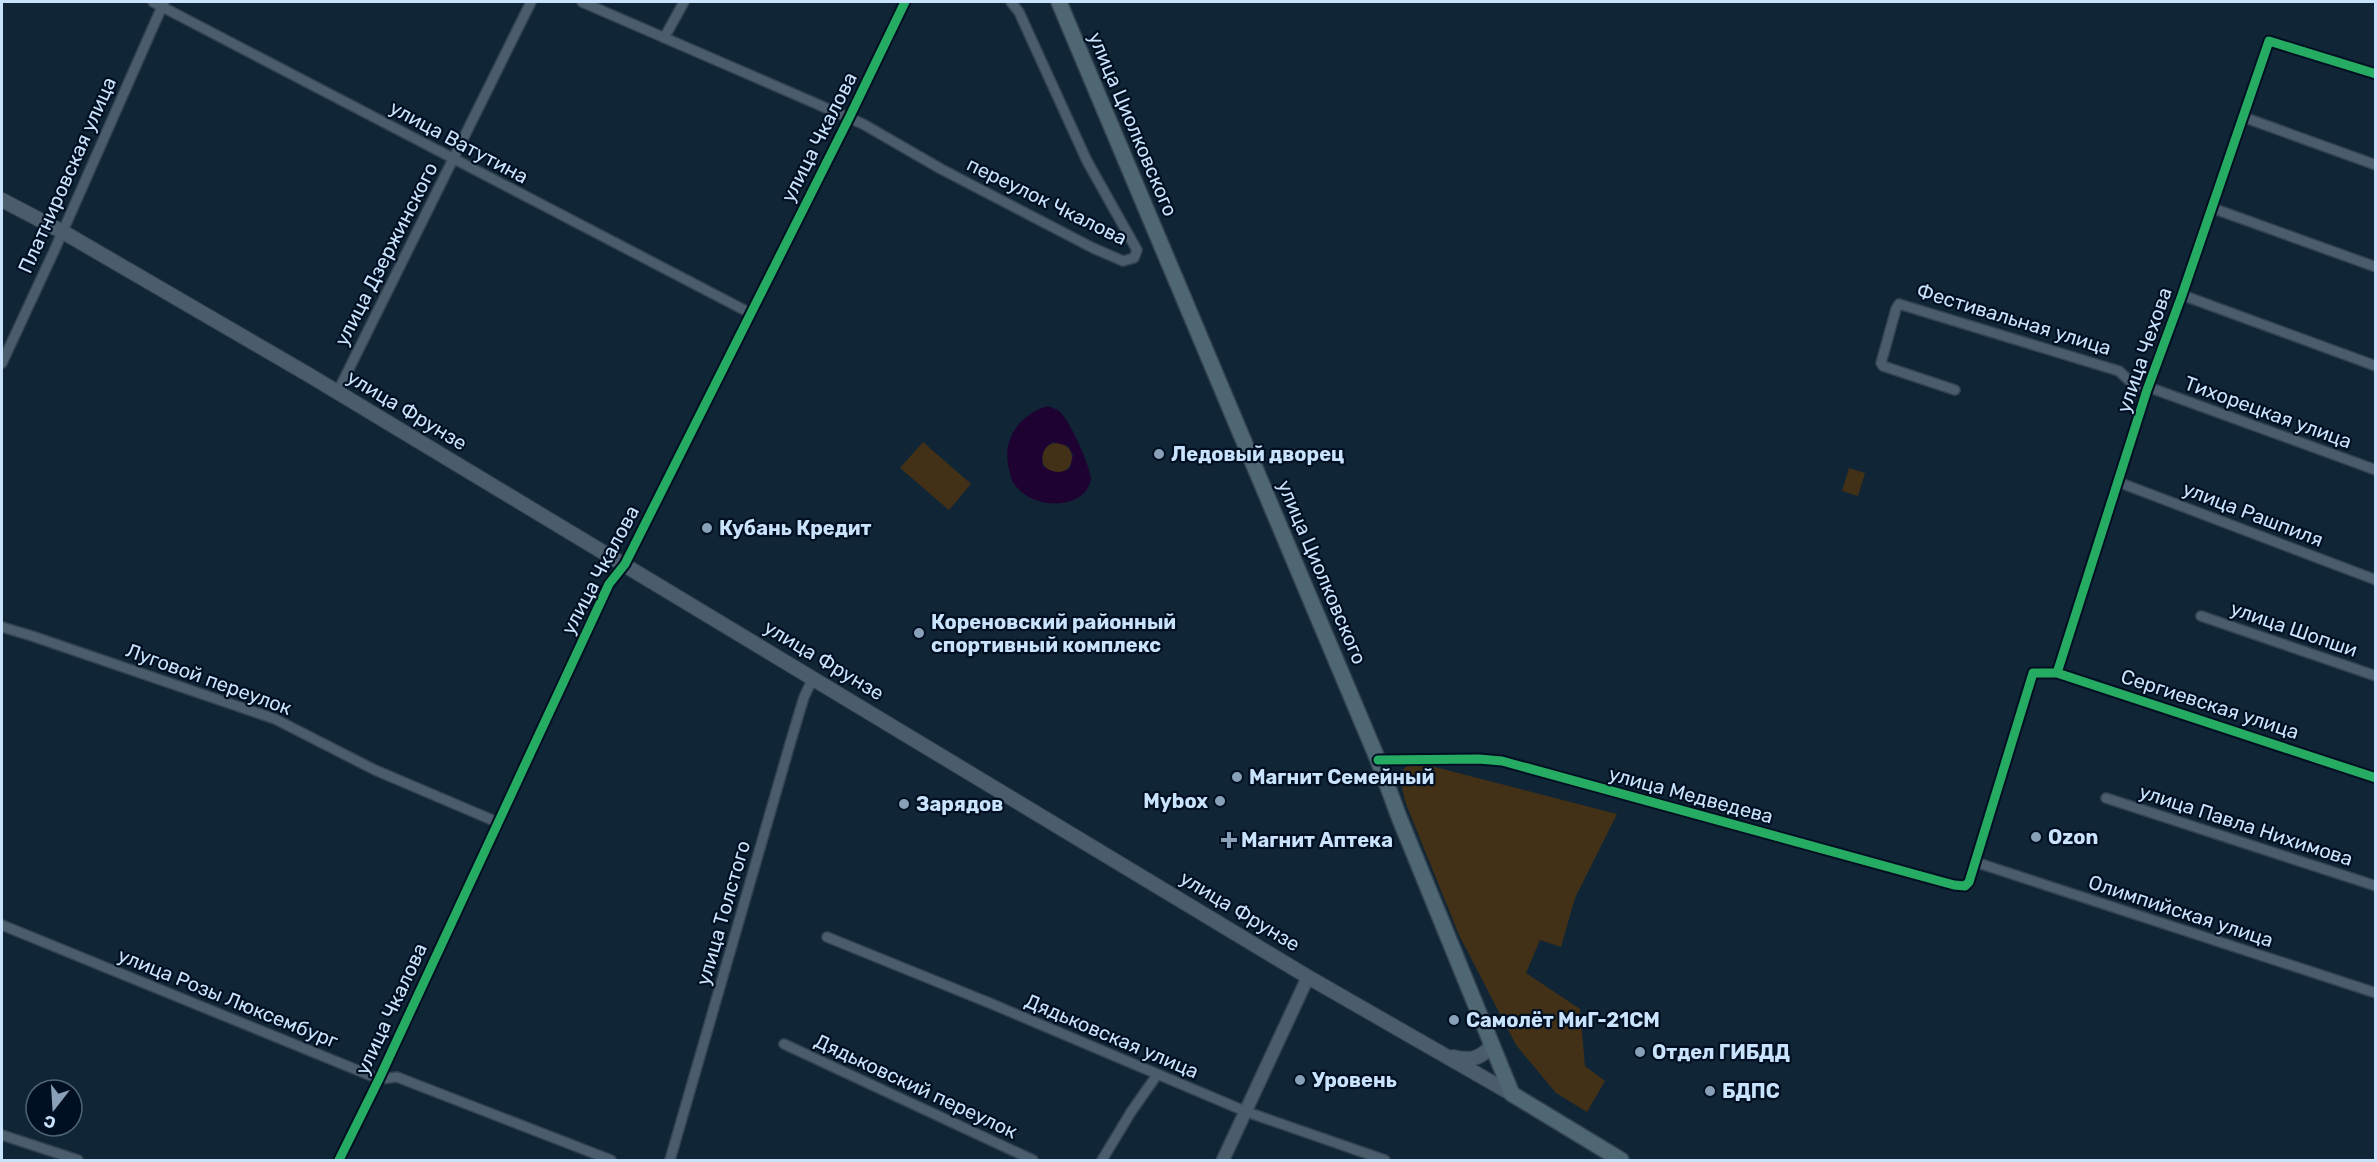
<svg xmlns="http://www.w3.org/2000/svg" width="2377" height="1162" font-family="Rubik,sans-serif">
<rect width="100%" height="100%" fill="#102637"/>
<!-- green -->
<path fill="#423017" d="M923,442L971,484L949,510L900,468Z
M1042 458a15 15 0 1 1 30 0a15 15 0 1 1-30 0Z
M1849,468L1865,473L1858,496L1842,491Z
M1407,765L1431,766L1617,814L1575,898L1561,947L1540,940L1526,973L1580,1009L1585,1066L1605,1081L1587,1112L1556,1093L1516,1045L1459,935L1406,804L1399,776Z"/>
<!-- water -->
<path fill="#1e0332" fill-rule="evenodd" d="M1048,406C1052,408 1058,409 1060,412C1070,421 1090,465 1091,479C1091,482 1088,488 1086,491C1068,512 1026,505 1013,482C1011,479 1010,473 1009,469C1001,439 1020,414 1048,406ZM1053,442L1068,446L1073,455L1070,468C1060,474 1053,473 1043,466C1041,455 1043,448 1053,442Z"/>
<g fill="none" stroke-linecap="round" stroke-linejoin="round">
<!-- minor casing -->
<g stroke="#334251" stroke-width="12">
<path id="minor" d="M153,2L750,313
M582,2L863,124L941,169L1093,248L1123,261L1134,258L1137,250L1087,161L1019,12L1011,2
M664,38L684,2
M2243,117L2376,165
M2212,208L2376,267
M2182,295L2376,366
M2,363L55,249L164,2
M2148,387L2376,470
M1955,390L1883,366L1881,363L1896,309L1899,304L2119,371L2135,386L2147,390
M337,393L531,2
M2118,482L2376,580
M2201,616L2376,676
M2,627L32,636L275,719L375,770L497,822
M2057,673L2147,390L2182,295L2269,41L2376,74
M1378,760L1479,759L1502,761L1954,885L1965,886L1969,882L2033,673H2057L2376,778
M2106,798L2376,886
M1975,862L2376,993
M2,925L379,1079L397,1077L611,1160
M827,937L992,1004L1247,1112L1385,1160
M784,1044L1033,1160
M2,1135L78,1160
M339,1160L379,1079L609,584L625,564L849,118L905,2
M670,1160L792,737L804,697L813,678
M1102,1160L1131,1112L1157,1075"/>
</g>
<!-- tertiary casing -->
<g stroke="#334251" stroke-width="15">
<path id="tertiary" d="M1223,1160L1308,977"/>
</g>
<!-- secondary casing -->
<g stroke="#334251" stroke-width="16">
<path id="secondary" d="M2,200L63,232L309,375L1308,977L1512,1094
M1453,1057C1471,1061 1479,1059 1492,1046"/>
</g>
<!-- primary casing -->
<g stroke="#334251" stroke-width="18">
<path id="primary" d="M1059,2L1378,760L1399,817L1512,1094L1621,1160"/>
</g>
<!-- minor -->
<use href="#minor" stroke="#4b5d6d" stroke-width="9"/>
<!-- tertiary -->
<use href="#tertiary" stroke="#4b5d6d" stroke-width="12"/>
<!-- secondary -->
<use href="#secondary" stroke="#4b5d6d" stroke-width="14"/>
<!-- primary -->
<use href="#primary" stroke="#4f6673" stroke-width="15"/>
<!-- cycleway casing -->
<g stroke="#000f21" stroke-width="13">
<path id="cycleway" d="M2057,673L2147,390L2182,295L2269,41L2376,74
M1378,760L1479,759L1502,761L1954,885L1965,886L1969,882L2033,673H2057L2376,778
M339,1160L379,1079L609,584L625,564L849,118L905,2"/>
</g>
<!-- cycleway -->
<use href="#cycleway" stroke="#26ab63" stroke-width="9"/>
</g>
<!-- markers -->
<g fill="#88a1b8" stroke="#000f21" stroke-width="2">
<circle cx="1159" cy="454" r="6"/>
<circle cx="707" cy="528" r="6"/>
<circle cx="919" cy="633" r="6"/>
<circle cx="1237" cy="777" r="6"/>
<circle cx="1220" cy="801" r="6"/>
<circle cx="904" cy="804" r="6"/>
<circle cx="2036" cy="837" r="6"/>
<path d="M1226 831h6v6h6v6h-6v6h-6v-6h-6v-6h6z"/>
<circle cx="1454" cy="1020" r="6"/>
<circle cx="1640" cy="1052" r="6"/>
<circle cx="1300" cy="1080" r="6"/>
<circle cx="1710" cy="1091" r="6"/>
</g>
<g text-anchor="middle" stroke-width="4.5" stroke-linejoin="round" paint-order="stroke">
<!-- street labels -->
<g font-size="20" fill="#c9e3fd" stroke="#000f21">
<text transform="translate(1133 124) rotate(67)" y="7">улица Циолковского</text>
<text transform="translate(819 137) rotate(-63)" y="7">улица Чкалова</text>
<text transform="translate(459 142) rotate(28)" y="7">улица Ватутина</text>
<text transform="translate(67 175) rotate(-66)" y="7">Платнировская улица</text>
<text transform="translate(1047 201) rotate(26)" y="7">переулок Чкалова</text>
<text transform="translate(386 254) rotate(-63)" y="7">улица Дзержинского</text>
<text transform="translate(2014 319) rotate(17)" y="7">Фестивальная улица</text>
<text transform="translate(2144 350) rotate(-71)" y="7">улица Чехова</text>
<text transform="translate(407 410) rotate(31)" y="7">улица Фрунзе</text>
<text transform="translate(2268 412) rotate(20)" y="7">Тихорецкая улица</text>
<text transform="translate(2253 514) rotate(21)" y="7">улица Рашпиля</text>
<text transform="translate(600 570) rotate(-62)" y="7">улица Чкалова</text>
<text transform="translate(1322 572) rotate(67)" y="7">улица Циолковского</text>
<text transform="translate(2294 629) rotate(19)" y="7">улица Шопши</text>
<text transform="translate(824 660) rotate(31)" y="7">улица Фрунзе</text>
<text transform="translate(209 679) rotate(20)" y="7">Луговой переулок</text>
<text transform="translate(2210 704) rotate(18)" y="7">Сергиевская улица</text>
<text transform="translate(1691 795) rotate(15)" y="7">улица Медведева</text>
<text transform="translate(2246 825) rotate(18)" y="7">улица Павла Нихимова</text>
<text transform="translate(1240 911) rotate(31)" y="7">улица Фрунзе</text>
<text transform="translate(2181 911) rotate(18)" y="7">Олимпийская улица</text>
<text transform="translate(723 913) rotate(-74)" y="7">улица Толстого</text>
<text transform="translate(228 998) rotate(22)" y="7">улица Розы Люксембург</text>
<text transform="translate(391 1009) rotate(-65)" y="7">улица Чкалова</text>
<text transform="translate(1112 1036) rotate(23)" y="7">Дядьковская улица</text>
<text transform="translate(916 1086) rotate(25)" y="7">Дядьковский переулок</text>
</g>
<!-- poi labels -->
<g font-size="20" font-weight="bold" fill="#c9e3fd" stroke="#000f21" text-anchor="start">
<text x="1171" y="461">Ледовый дворец</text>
<text x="719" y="535">Кубань Кредит</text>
<text x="931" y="629">Кореновский районный<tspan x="931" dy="23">спортивный комплекс</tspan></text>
<text x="1249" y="784">Магнит Семейный</text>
<text x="1208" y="808" text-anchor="end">Mybox</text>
<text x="916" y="811">Зарядов</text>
<text x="2048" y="844">Ozon</text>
<text x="1241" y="847">Магнит Аптека</text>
<text x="1466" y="1027">Самолёт МиГ-21СМ</text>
<text x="1652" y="1059">Отдел ГИБДД</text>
<text x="1312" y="1087">Уровень</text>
<text x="1722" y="1098">БДПС</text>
</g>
</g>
<!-- border -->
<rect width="2377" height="1162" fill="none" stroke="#c9e3fd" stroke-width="6"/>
<!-- north arrow -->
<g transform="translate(54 1108) rotate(197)"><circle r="28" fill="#000f21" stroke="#506479" stroke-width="1.5"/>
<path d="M0-4.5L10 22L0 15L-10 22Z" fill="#88a1b8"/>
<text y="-9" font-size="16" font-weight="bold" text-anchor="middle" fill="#c9e3fd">С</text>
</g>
</svg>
